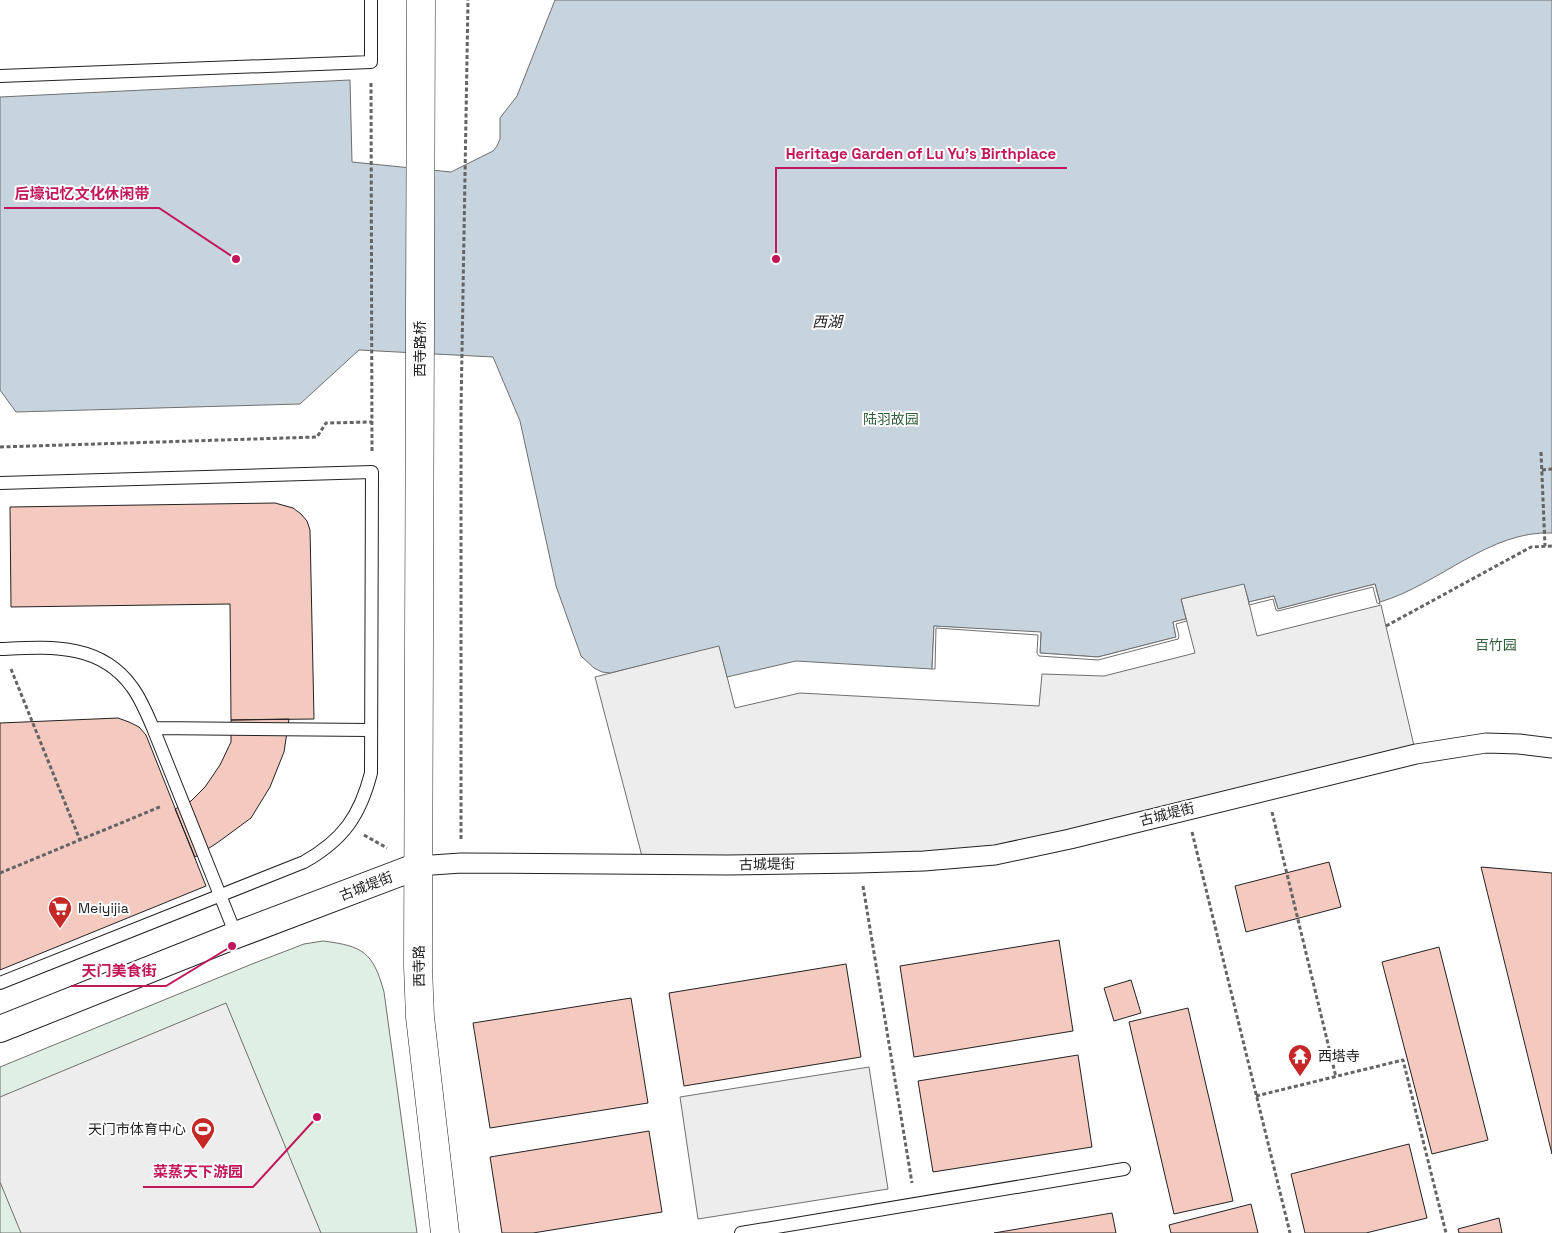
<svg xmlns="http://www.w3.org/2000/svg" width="1552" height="1233" font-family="'Space Grotesk','Noto Sans SC',sans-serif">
<rect width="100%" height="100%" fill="#fff"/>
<!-- green -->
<path fill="#e0efe3" stroke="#6f6f6f" d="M323,941C363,946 373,952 384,992L417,1233H0V1067L252,964L304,944Z"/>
<!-- parking -->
<path fill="#ededed" stroke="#6f6f6f" d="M1244,583L1257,636L1381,605L1416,754L995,855L644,864L595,677L719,645L735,708L800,693L1039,706L1042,674L1104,676L1195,653L1181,599Z
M226,1003L321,1233H21L0,1182V1097Z
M869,1067L888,1189L698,1219L680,1097Z"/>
<!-- water -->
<path fill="#c7d3dd" stroke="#6f6f6f" d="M555,0H1552V533C1490,530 1438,585 1380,602L1375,584L1278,609L1274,596L1249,602L1244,584L1181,599L1186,619L1173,622L1176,637L1098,657L1040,653L1041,633L934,626L932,669L796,661L727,677L719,646L610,673L602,672L594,668L581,656L556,586L520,421L493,357L359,350L300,404L16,412L0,390V97L350,80L352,162L451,172L493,151L497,146L500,139V118L517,96Z"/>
<!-- pier -->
<path fill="#fff" stroke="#6f6f6f" d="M1375,584L1380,604L1377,603L1373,587L1278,611L1276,610L1273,599L1249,605V602L1274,596L1278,609Z
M1186,619L1187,621L1176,624L1179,636L1178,639L1098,660L1039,656L1037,653L1038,635L936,628L935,669H932L934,626L1041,632L1040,653L1098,657L1176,637L1173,622Z"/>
<!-- building -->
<path fill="#f3c9c0" stroke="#222" d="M275,503L293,508L301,514L307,521L310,530L314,719L231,720L230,604L11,607L10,507Z
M118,718L129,722L139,727L146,735L206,886L0,970V723Z
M289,719L284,752L270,787L251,818L217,843L195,857L175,809L191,801L205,787L220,765L231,742V720Z
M1329,862L1341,907L1246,932L1235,886Z
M1481,867L1552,873V1154Z
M1059,940L1073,1031L914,1057L900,966Z
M1439,947L1488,1140L1432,1154L1382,962Z
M846,964L861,1057L684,1086L669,993Z
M1131,980L1141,1013L1114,1021L1104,988Z
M631,998L648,1103L490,1128L473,1023Z
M1188,1008L1233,1201L1174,1214L1129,1022Z
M1078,1055L1092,1147L933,1172L918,1081Z
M649,1131L662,1212L533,1233H502L490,1157Z
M1409,1144L1427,1218L1366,1233H1305L1291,1174Z
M1251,1204L1258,1233H1171L1169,1225Z
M1112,1213L1116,1233H994Z
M1499,1218L1502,1233H1459L1458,1229Z"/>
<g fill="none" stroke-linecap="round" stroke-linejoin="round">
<!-- service casing -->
<g stroke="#222" stroke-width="14">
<path id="service" d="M0,76L371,62V0
M0,483L372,472L371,773C360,816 343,840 304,862L0,983
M0,649C48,647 100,642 132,687C141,699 147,714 153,728L370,730
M153,728L236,935
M741,1233L1124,1169"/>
</g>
<!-- pedestrian casing -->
<g stroke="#222" stroke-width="21">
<path id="pedestrian" d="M418,866L461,863L728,865L859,863L924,861L995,855L1070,839L1416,754L1486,743L1519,744L1552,748"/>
</g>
<!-- minor casing -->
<g stroke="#222" stroke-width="28">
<path id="minor" d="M0,1029L236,935L418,866"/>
</g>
<!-- tertiary casing -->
<g stroke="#222" stroke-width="29">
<path id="tertiary" d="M421,0L418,967L420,1017L445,1233"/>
</g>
<!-- path -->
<path stroke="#646464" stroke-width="3" stroke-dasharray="4 2.5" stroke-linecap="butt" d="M371,83L372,452
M0,447L317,437L326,423L372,422
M1541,452L1545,546
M1542,470L1552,469
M1386,626L1531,547L1552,546
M11,669L80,840
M1272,812L1336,1077
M1192,832L1290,1233
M364,835L387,848
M461,839V410L468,0
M0,873L162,806
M863,886L912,1183
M1256,1096L1403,1060L1446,1233"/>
<!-- service -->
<use href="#service" stroke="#fff" stroke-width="12"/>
<!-- pedestrian -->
<use href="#pedestrian" stroke="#fff" stroke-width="19"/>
<!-- minor -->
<use href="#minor" stroke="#fff" stroke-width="26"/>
<!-- tertiary -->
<use href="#tertiary" stroke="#fff" stroke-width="28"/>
</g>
<!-- icons -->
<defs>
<g id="supermarket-pin" transform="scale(1.25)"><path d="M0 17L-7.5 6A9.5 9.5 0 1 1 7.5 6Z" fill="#c62828" stroke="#fff"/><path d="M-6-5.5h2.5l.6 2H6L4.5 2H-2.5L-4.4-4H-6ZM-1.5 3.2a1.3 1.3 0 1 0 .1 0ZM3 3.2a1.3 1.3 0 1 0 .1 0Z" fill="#fff"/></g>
<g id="temple-pin" transform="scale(1.25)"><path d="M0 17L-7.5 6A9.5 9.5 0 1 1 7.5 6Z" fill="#c62828" stroke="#fff"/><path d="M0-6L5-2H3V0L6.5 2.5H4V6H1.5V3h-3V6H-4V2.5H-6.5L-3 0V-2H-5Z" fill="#fff"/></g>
<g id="stadium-pin" transform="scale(1.25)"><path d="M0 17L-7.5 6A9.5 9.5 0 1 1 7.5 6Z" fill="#c62828" stroke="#fff"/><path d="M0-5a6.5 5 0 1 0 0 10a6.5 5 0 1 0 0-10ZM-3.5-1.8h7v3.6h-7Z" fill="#fff"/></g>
</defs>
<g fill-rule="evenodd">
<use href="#supermarket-pin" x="60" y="908"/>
<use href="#temple-pin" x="1300" y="1056"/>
<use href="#stadium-pin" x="203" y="1129"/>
</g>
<g text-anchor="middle" stroke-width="4" stroke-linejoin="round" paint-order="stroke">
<!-- street labels -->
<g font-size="14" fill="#222" stroke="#fff">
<text transform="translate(420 349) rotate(-90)" y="5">西寺路桥</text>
<text transform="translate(1167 814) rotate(-14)" y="5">古城堤街</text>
<text transform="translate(767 864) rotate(-1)" y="5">古城堤街</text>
<text transform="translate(366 886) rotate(-21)" y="5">古城堤街</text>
<text transform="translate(419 966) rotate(-91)" y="5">西寺路</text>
</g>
<!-- park labels -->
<g font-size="14" fill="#2f5e38" stroke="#fff">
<text x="891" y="424">陆羽故园</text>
<text x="1496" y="650">百竹园</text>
</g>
<!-- poi labels -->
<g font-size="14" fill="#222" stroke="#fff" text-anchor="start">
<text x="78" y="913">Meiyijia</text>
<text x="1318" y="1061">西塔寺</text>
<text x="186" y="1134" text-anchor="end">天门市体育中心</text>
</g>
<!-- water labels -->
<g font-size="15" font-style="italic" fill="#222" stroke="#fff">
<text x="827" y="327">西湖</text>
</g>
</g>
<!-- callouts -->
<path fill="none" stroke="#c2185b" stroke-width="2" d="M776 259L776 168H1067M236 259L159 208H4M232 946L166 986H71M317 1117L253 1187H143"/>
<g fill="#c2185b" stroke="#fff" stroke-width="2">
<circle cx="776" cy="259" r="5"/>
<circle cx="236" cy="259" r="5"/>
<circle cx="232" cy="946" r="5"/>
<circle cx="317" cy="1117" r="5"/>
</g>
<g font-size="15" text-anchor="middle" font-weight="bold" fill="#c2185b" stroke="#fff" stroke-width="4" stroke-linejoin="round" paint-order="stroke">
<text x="921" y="159">Heritage Garden of Lu Yu’s Birthplace</text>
<text x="82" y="199">后壕记忆文化休闲带</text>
<text x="119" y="976">天门美食街</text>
<text x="198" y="1177">菜蒸天下游园</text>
</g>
</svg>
